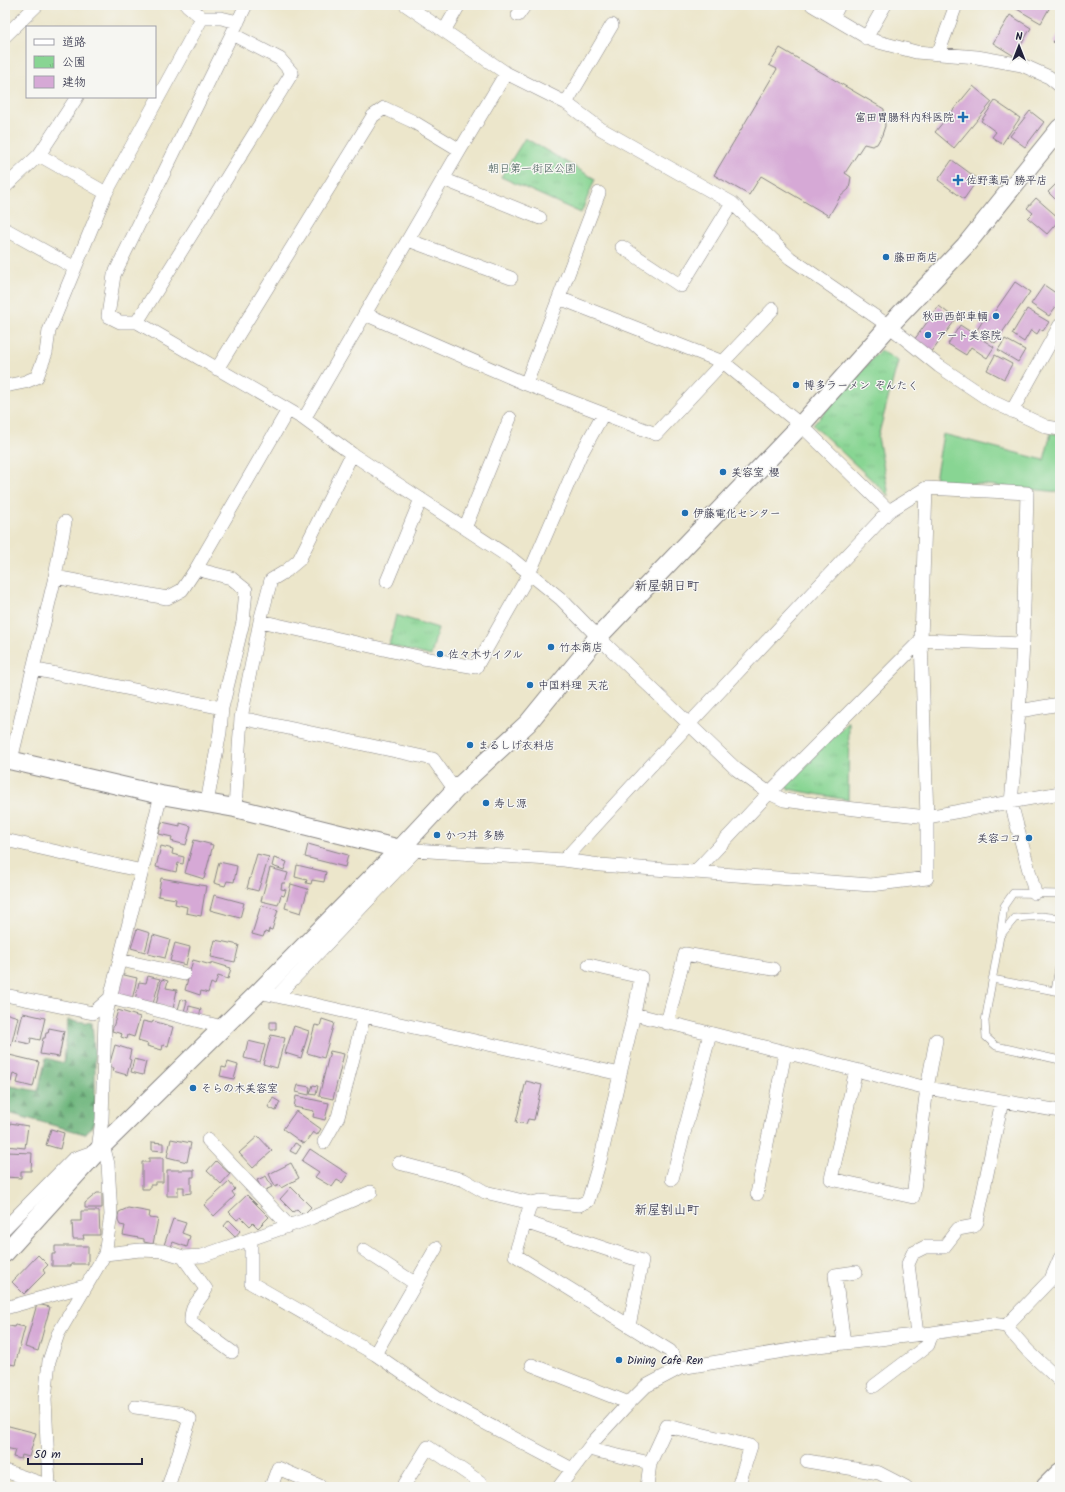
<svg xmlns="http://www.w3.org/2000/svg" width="1065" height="1492" font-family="Kalam,'Klee One',sans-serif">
<defs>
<pattern id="forest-firs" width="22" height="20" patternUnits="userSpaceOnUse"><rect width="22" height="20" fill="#6eb67d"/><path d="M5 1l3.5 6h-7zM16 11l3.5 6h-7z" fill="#5a9468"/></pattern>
<pattern id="park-tufts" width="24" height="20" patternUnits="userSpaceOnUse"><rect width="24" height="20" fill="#88d593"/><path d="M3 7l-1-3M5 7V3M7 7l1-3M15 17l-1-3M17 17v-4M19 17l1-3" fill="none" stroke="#75b780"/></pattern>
</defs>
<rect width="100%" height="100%" fill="#f6f6f2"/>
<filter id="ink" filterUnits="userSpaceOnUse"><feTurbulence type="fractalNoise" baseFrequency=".025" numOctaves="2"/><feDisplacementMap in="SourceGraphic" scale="8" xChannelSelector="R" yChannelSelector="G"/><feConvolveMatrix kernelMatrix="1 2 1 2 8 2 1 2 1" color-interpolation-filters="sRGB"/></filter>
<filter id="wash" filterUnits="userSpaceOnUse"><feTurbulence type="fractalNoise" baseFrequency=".012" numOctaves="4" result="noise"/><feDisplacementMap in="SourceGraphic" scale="16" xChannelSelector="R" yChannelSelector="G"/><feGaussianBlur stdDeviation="0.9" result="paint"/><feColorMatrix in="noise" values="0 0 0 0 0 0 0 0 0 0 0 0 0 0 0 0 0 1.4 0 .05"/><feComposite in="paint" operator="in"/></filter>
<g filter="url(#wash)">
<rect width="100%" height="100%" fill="#ece6cb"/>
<!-- grass -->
<path fill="#88d593" stroke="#557c67" d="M1051,433L1060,435V492L935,480L943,434L1044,460Z"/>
<!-- forest -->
<path fill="url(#forest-firs)" stroke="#486c5c" d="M68,1020L92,1023L95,1061V1123L85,1134L5,1112V1085L38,1091L46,1058L64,1063Z"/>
<!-- park -->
<path fill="url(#park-tufts)" stroke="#557c67" d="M525,138L595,179L581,213L501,177Z
M880,350L898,361L878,437L889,496L813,425Z
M396,615L438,628L431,656L389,645Z
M849,722L848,800L788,789L785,783Z"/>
<g id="blocks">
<!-- building -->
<path fill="#d6a9d6" d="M1017,5H1051L1041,23L1015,8Z
M1010,15L1031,28L1014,56L993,43Z
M1060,33V47L1053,42Z
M780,48L884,109L885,126L882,135L877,144L872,146L864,144L845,173L851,177L849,189L840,197L829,216L761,176L749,195L714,175L777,69L769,65Z
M973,86L992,102L954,148L935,132Z
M995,101L1020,118L1002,144L992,137L996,132L981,121Z
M1030,111L1044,122L1025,147L1010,136Z
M952,160L978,179L964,199L938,180Z
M1057,183L1060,186V204L1048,192Z
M1036,198L1060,219L1047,234L1028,218L1033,213L1027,208Z
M1015,282L1030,292L995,343L977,330L984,319L988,321Z
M1044,285L1060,296V301L1049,316L1031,304Z
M939,306L956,319L931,353L914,340Z
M1027,309L1049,322L1043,331L1040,329L1037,334L1031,330L1024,342L1012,334Z
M960,325L994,347L987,358L971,347L966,355L948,344Z
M1005,339L1025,350L1018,362L998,350Z
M995,355L1012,364L1004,379L987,370Z
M162,822L180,826V823L191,826L186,845L171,841L172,837L159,834Z
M194,840L213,845L204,879L185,873Z
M308,844L348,855L345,867L305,857Z
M161,846L173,849L172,854L184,857L183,864L178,863L176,872L156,867Z
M257,854L269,857L258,891L247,888Z
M274,858L287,862L284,870L272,866Z
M219,862L237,866L234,882L227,881L225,886L214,883Z
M297,865L326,872L324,882L312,880L311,884L306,883L307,880L295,877Z
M270,868L288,873L285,883H282L281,889L286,890L284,896L281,895L278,905L261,901Z
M161,878L206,886L201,916L186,913L187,907L175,904L176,899L158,896Z
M291,884L308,889L301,913L285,908Z
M214,895L244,903L240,918L210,910Z
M261,905L278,910L272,930L269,929L268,933L265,932L263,937L252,934Z
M137,929L150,933L145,952L131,948Z
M153,935L170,940L165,958L148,954Z
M215,940L239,945L235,962L211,957Z
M175,943L190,947L186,965L170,961Z
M193,960L211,965V962L231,968L228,979L218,976L215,985L211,983L208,993L201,991L200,995L185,990Z
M120,974L137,978L132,1000L117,997Z
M148,976L160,979L153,1004L135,1000L139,982L146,983Z
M162,979L168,981L166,988L177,990L173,1009L156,1005Z
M181,999L187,1001L183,1015L177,1013Z
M189,1006L201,1009L199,1017L187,1014Z
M118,1010L140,1017L134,1037L128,1035L127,1039L121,1037L122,1034L112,1031Z
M5,1013L18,1017L11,1046L5,1044Z
M23,1013L45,1018L40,1040L31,1038L30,1044L16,1041Z
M322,1019L334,1023L324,1058L307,1053L315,1025L320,1026Z
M143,1021L152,1023L153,1021L173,1027L168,1046L163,1045L162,1050L147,1046L148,1044L138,1041Z
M270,1022H276V1029H270Z
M294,1026L309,1031L301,1058L285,1053Z
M49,1028L64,1031L59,1057L40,1054L43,1038H45L46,1033H48Z
M271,1035L285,1038L277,1068L263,1064Z
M248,1041L265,1045L260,1062L244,1058Z
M115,1045L131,1050L129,1059L131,1060L127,1075L113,1071L114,1068L109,1066Z
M330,1051L344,1054L333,1099L319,1096Z
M5,1054L39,1062L33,1087L17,1083L19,1075L13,1073L11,1082L6,1080V1076H5Z
M134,1059L146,1062L143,1075L131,1072Z
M228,1062L238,1065L234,1079L220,1076L222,1067L226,1068Z
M526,1081L542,1085L534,1120L528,1119L526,1124L516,1122Z
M298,1085L310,1087L309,1095L296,1092Z
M313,1085L318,1086L316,1095L310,1094Z
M296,1096L329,1103L325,1120L313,1117L314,1111L294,1107Z
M273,1098L280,1102L276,1111L268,1107Z
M296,1111L321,1129L317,1135L313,1132L304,1144L283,1129Z
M10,1123L28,1126L25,1148L6,1146L7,1140H5V1130H9Z
M51,1129L64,1133L60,1149L46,1145Z
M258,1136L272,1151L253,1168L239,1153Z
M171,1139L191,1143L187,1162L167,1157Z
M152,1142L163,1143V1151L152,1150Z
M295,1143L301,1146L296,1154L290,1151Z
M310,1149L348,1174L342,1183L337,1180L332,1187L315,1177L319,1172L302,1161Z
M7,1152L32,1153L31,1171H21V1178L5,1177V1157H7Z
M149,1158H163V1182H155V1185H150V1189H142V1162H149Z
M216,1161L230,1174L221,1184L207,1171Z
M291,1163L299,1178L281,1188L279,1185L275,1187L269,1174Z
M167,1170H194V1177H191V1193L184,1194V1187H178V1196H167Z
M266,1176L272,1187L263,1191L257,1180Z
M229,1182L235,1189L232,1192L235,1196L214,1216L204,1205Z
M291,1187L311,1207L303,1215L297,1209L293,1212L280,1199Z
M97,1193H102V1208H85V1203Z
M247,1195L269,1217L258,1228L253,1223L250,1226L241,1217L237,1220L229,1212Z
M128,1208L150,1212L149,1218L158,1219L153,1244L144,1242V1239L123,1235L125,1226L120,1225L118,1221V1216L119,1212Z
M81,1211H99L100,1235H83L84,1239H73L72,1221H81Z
M173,1219L186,1223L182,1233L190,1236L187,1247L173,1242L171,1247L164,1245Z
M229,1220L240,1231L235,1237L224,1226Z
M55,1246H88V1264H71V1266H52V1254H55Z
M38,1255L48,1265L43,1270L45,1273L24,1294L12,1282Z
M37,1304L50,1307L38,1351L25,1347Z
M5,1325L14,1327L15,1325L25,1327L15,1365L5,1363V1353L8,1342L5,1341Z
M5,1425L36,1433L29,1457L22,1455L21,1459L13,1457L15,1450L5,1448Z"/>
</g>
</g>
<g filter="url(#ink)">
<use href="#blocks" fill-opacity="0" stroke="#878483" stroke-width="1"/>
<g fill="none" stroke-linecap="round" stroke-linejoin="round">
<!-- lane casing -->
<g stroke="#878483" stroke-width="8">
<path id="lane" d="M1060,918L1041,916L1015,918L1000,936L985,1021L986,1037L996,1046L1060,1060
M1000,936L1004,906L1013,893L1060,894
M992,979L1060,992
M1055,991L1060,961"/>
</g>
<!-- street casing -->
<g stroke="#878483" stroke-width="14">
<path id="street" d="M187,5L202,18
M246,5L114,275L108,316L120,322H137L304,419L352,454L512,559L561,599L598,637L736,769L769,793L784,800L828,806L927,817L1060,793
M406,5L506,73L566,103L601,129L732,203L790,258L889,326L939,366L991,401L1047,427L1060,429
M812,5L871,40L916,52L977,57L1022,65L1049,77L1060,86
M518,15L525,5
M833,17L839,5
M444,31L459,5
M5,36L37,5
M866,38L885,5
M938,54L956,5
M566,103L612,25
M39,155L106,193
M443,179L540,218
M5,187L39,155L77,97
M5,229L75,268
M408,240L511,278
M622,247L681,286L732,203
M559,298L723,362L773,309
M365,314L526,384L656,434L723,362L801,425L889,511L926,488L1027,493L1023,644L1019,711L1011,803L1035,893
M137,322L292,73L280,59L232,34
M217,369L373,116L384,108L412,121L460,150
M526,384L599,193
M5,386L25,382L37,377L46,353L49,331L106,193L202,18H221L238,22
M1012,411L1060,325
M304,419L460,150L506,73
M465,528L510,418
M196,569L231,578L246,590L243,622L222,708L220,732L207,803
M55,577L65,522
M387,581L421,499
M260,621L423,658L476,667L529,574L580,456L603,414
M33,669L222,708
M1019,711L1060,704
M241,718L433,759L455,790
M11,760L55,577L167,598L182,590L196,569L288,410
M235,808L241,718L260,621L271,580L286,571L299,560L352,454
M5,840L142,871
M400,849L564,860L600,865L871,885L927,878V817L921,640L926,488
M564,860L690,723L889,511
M695,872L769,793L921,640L1023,644
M120,960L184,974
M589,965L641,977L634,1014
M259,992L620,1074L634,1014L927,1088L1060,1111
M5,995L93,1013L110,998L222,1027
M277,996L416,850
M667,1023L685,954L773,969
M856,1070L831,1179L913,1197L927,1088L936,1040
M208,1140L289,1226
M324,1142L338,1117L364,1016
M399,1163L464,1180L485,1192L531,1203
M672,1179L710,1034
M757,1194L785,1053
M525,1222L531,1203L540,1201L579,1205L588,1201L601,1157L620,1074
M5,1228L73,1159L98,1150L102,1119L105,1018L161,795
M251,1239V1283L375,1354L440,1399L572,1469
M364,1250L416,1284
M105,1254L140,1250L164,1251L183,1257L202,1256L311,1218L371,1192
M183,1257L206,1289C199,1303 190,1304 191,1322L232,1352
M5,1308L85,1286
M629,1326L642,1261L525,1222L515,1255L670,1351L680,1368
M1006,1326L1051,1279L1060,1258
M917,1334L908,1264L913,1253L925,1247H944L958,1229L974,1226L977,1222L1002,1101
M844,1343L835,1275L856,1272
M375,1354L436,1248
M532,1365L629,1403
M874,1386L928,1345L932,1333
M135,1407L179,1413L190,1419L168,1487
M588,1449L650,1463
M807,1461L879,1473L906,1487
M5,1471L52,1487
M49,1487L45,1399L49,1361L58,1334L105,1254L111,1215L108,1164L103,1145
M271,1487L278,1468L322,1487
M403,1487L428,1447L480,1482L476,1487
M559,1487L594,1441L624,1408L646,1386L680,1368L809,1347L932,1333L992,1324L1006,1326L1028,1351L1060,1381
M647,1487L650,1463L667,1426L751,1446L738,1487"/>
</g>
<!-- secondary casing -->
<g stroke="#878483" stroke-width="20">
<path id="secondary" d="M5,759L161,795L235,808L400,849
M5,1253L103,1145L259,992L400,849L455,790L528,723L598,637L801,425L889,326L965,246L1060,128
M1045,1487L1060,1472"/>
</g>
<!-- lane -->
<use href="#lane" stroke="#fff" stroke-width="7"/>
<!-- street -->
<use href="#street" stroke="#fff" stroke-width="13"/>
<!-- secondary -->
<use href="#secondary" stroke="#fff" stroke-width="18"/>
</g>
</g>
<!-- markers -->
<g fill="#1f6fb2" stroke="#f6f6f2" stroke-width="1.5">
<path d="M961 111h4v4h4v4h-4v4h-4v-4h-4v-4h4z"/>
<path d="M956 174h4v4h4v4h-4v4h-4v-4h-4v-4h4z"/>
<circle cx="886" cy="257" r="4"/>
<circle cx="996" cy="316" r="4"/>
<circle cx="928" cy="335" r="4"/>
<circle cx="796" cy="385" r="4"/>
<circle cx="723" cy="472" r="4"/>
<circle cx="685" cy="513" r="4"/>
<circle cx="551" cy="647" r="4"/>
<circle cx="440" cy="654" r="4"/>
<circle cx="530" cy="685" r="4"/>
<circle cx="470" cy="745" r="4"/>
<circle cx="486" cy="803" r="4"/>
<circle cx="437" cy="835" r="4"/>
<circle cx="1029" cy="838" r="4"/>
<circle cx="193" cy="1088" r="4"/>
<circle cx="619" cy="1360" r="4"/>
</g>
<g text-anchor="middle" stroke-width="3" stroke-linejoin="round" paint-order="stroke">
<!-- poi labels -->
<g font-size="11" fill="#22223b" stroke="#f6f6f2" text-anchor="start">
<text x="954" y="121" text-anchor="end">富田胃腸科内科医院</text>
<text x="966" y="184">佐野薬局 勝平店</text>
<text x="894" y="261">藤田商店</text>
<text x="988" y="320" text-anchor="end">秋田西部車輌</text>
<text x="936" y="339">アート美容院</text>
<text x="804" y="389">博多ラーメン ぞんたく</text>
<text x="731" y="476">美容室 櫻</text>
<text x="693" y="517">伊藤電化センター</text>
<text x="559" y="651">竹本商店</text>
<text x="448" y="658">佐々木サイクル</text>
<text x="538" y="689">中国料理 天花</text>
<text x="478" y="749">まるしげ衣料店</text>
<text x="494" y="807">寿し源</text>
<text x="445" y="839">かつ丼 多勝</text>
<text x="1021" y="842" text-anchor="end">美容ココ</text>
<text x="201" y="1092">そらの木美容室</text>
<text x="627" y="1364">Dining Cafe Ren</text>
</g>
<!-- park labels -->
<g font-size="11" fill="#415855" stroke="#f6f6f2">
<text x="532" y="172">朝日第一街区公園</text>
</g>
<!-- quarter labels -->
<g font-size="13" fill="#22223b" stroke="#f6f6f2">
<text x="667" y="590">新屋朝日町</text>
<text x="667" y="1214">新屋割山町</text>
</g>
</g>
<!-- margin -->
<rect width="1065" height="1492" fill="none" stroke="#f6f6f2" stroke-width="20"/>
<!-- legend -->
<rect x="26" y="26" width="130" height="72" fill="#f6f6f2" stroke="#a1a1a9"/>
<rect x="34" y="39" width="20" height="6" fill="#ffffff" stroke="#a1a1a9"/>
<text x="62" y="46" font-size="12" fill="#22223b">道路</text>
<rect x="34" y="56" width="20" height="12" fill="url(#park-tufts)" stroke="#a1a1a9"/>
<text x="62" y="66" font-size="12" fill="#22223b">公園</text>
<rect x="34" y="76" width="20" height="12" fill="#d6a9d6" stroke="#a1a1a9"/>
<text x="62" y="86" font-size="12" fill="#22223b">建物</text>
<!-- north arrow -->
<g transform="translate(1019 46)" stroke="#f6f6f2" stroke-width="3" paint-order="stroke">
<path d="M0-3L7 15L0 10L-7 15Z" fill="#22223b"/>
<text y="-6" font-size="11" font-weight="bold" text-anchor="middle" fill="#22223b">N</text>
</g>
<!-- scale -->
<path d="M28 1458v6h114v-6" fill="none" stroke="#22223b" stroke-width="2"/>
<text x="34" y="1458" font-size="12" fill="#22223b" stroke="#f6f6f2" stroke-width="3" paint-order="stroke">50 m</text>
</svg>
